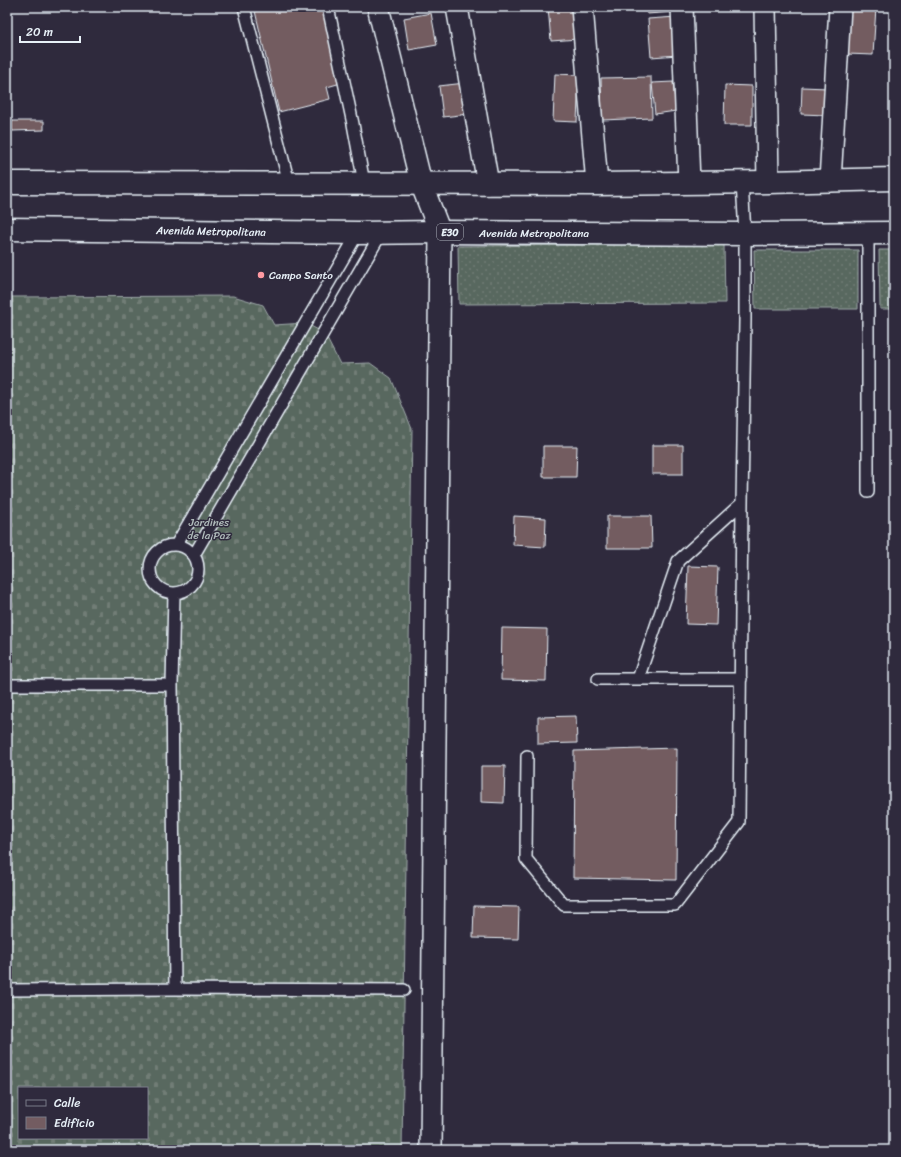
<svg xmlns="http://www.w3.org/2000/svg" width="901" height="1157" font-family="Sriracha,sans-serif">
<defs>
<pattern id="grass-dots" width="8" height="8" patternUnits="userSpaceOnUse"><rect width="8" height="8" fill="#59675e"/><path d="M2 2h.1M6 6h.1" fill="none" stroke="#717d76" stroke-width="1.8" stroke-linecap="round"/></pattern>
<pattern id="cemetery-stones" width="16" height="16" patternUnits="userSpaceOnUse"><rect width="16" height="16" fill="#59675e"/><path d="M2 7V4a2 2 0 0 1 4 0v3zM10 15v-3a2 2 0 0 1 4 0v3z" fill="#717d76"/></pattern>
</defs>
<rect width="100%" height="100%" fill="#2f2a3d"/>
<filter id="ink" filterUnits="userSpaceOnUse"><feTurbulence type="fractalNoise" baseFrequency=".025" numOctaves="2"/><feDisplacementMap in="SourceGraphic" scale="8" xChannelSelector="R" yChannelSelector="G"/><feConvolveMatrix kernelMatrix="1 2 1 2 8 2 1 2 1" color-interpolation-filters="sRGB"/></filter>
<g filter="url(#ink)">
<!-- grass -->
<path fill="url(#grass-dots)" stroke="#a0acab" d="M724,244L725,303L459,304L458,246Z
M754,250H858V309H755Z
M879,250H894V309H880Z"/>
<!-- cemetery -->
<path fill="url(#cemetery-stones)" stroke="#a0acab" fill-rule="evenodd" d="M233,296L263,305L274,325L305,323L324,333L340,364L370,363L391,378L412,429L402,1150H7V297ZM19,1088H147V1138H19Z"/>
<!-- building -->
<path fill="#735c61" stroke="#e8f1f8" d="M254,7H322L341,83L327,87L330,99L279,112Z
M548,7H574L578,39L551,41Z
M646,7H674V12L647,14Z
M849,7H876L873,55L847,54Z
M431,13L437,45L409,50L404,18Z
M676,17L678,55L651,57L648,19Z
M555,74L579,75L577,122L553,121Z
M651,77L652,118L602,120L601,78Z
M673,82L676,111L655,114L652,83Z
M465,83L468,114L443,117L439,86Z
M725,85L752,86V125H724Z
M802,87L827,88V115L801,114Z
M12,121H44V130L12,131Z
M893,360H894V477H891Z
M652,445H683V474H652Z
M543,446H577L576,477H543Z
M514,516L546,518L545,547L513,545Z
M607,516H651L652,548H607Z
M688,566L718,567L716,625L686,624Z
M502,628L547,629L546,681L501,680Z
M576,716L577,743L538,744V717Z
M677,748L676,880L573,878L574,751Z
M481,766H505L504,803L481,802Z
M474,906L519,907L518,939L473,938Z"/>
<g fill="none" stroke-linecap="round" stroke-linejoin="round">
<!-- lane casing -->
<g stroke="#e8f1f8" stroke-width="14">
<path id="lane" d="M244,7L289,183
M328,7L353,124L364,183
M868,492V233
M150 569a24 24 0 1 1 48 0a24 24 0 1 1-48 0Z
M176,545L358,233
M194,555L382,232
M174,594L172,685L175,989
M598,679H741
M638,679L678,561L742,503
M7,685H172
M527,756L526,859L564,905H675L739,822L742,503L745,320V234L742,182
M7,990L175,989L404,990"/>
</g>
<!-- street casing -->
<g stroke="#e8f1f8" stroke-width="24">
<path id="street" d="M378,7L421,183L440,232L431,1150
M457,7L488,184
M582,7L597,184
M682,7L689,182
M765,7L768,182
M830,181L840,7"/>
</g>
<!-- highway casing -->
<g stroke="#e8f1f8" stroke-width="25">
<path id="highway" d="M7,183L597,184L768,182L894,179
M7,229L358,233L440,232L745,234L894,233"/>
</g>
<!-- lane -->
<use href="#lane" stroke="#2f2a3d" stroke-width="11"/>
<!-- street -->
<use href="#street" stroke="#2f2a3d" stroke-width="21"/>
<!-- highway -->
<use href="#highway" stroke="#2f2a3d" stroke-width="22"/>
</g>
</g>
<!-- markers -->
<circle fill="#ff9aa2" stroke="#2f2a3d" stroke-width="1.5" cx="261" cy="275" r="4"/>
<g text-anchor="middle" stroke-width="3" stroke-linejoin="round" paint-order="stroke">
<!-- shield labels -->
<rect fill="#2f2a3d" stroke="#b0b5c0" stroke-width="1" x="437" y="224" width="26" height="16" rx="3"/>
<g font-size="10" font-weight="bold" fill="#e8f1f8">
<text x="450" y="236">E30</text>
</g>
<!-- street labels -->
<g font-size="11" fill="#e8f1f8" stroke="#2f2a3d">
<text transform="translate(211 231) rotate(1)" y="4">Avenida Metropolitana</text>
<text x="534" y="237">Avenida Metropolitana</text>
</g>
<!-- poi labels -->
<g font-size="11" fill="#e8f1f8" stroke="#2f2a3d" text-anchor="start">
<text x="269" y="279">Campo Santo</text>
</g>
<!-- park labels -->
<g font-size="11" fill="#afbaba" stroke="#2f2a3d">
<text x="209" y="526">Jardines<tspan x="209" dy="13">de la Paz</tspan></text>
</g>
</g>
<!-- margin -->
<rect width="901" height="1157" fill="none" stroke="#2f2a3d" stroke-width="24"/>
<rect x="12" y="12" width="877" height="1133" fill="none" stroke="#e8f1f8" stroke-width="1.5" filter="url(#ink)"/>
<!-- legend -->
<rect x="18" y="1087" width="130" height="52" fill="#2f2a3d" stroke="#797a88"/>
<rect x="26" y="1100" width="20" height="6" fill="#2f2a3d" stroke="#797a88"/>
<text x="54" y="1107" font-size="12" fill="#e8f1f8">Calle</text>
<rect x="26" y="1117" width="20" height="12" fill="#735c61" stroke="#797a88"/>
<text x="54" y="1127" font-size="12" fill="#e8f1f8">Edificio</text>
<!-- scale -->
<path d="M20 36v6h60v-6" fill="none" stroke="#e8f1f8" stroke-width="2"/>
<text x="26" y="36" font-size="12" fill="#e8f1f8" stroke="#2f2a3d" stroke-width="3" paint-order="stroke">20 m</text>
</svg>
